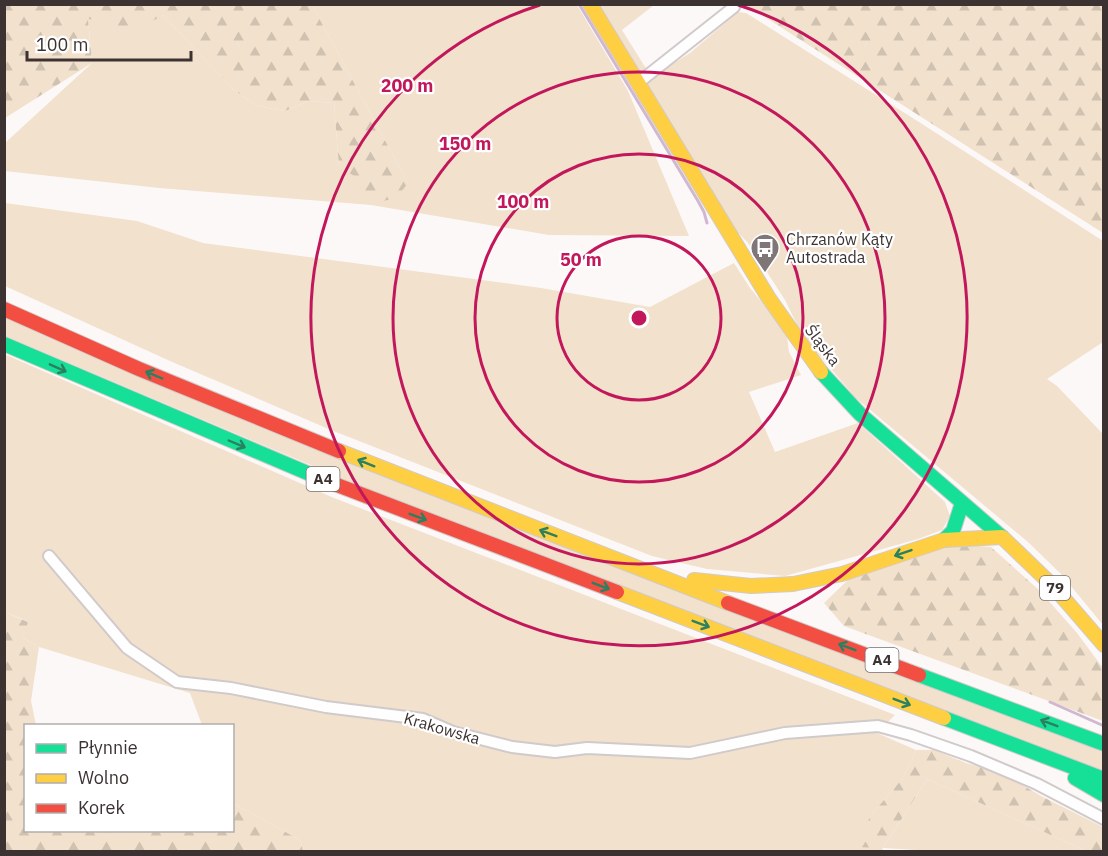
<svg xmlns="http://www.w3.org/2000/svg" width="1108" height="856" font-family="'IBM Plex Sans',sans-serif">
<defs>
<pattern id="forest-firs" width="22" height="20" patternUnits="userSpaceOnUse" patternTransform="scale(1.5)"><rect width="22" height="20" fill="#f2e1cc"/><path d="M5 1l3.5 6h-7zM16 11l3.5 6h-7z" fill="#d0c2b0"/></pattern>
</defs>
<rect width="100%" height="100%" fill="#fcf8f8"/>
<!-- green -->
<path fill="#f2e1cc" d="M312,5H577L628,91L689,236L549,235L371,205L159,188L5,171V143L92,63L88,19L147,22L163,15L234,90L257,106L285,111L309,101L334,103L339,167L408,183Z
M596,5H654L622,30L647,70L639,74Z
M738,12L746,13L919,122L1103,241V342L1047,379L1057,386L1102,433H1103V625L1061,574L1028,542L856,398L802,335L785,300L748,243L730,224L644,82L690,53Z
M5,203L137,221L203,243L541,288L650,307L734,263L750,288L777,321L787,336L789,352L801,375L749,392L775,452L858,423L945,502L950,516L942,530L918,539L785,576L707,569L652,556L331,430L170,361L5,286Z
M5,315L1103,752V771L358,485L5,336Z
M4,354L334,498L895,715L877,733L916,750L903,778L871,815L883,848L927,779L1086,851L951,852L883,848L881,852L303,851L300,840L233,803L232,726L202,725L190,693L39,647L23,638L27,621L5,612Z
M100,831H135L115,845Z"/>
<!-- forest -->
<path fill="url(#forest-firs)" d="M5,4L312,5L408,183L397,197L371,205L356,187V177L339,167L334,103L309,101L285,111L257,106L234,90L163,15L127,36L115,22L88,19L92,63L5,118Z
M742,5H1103V233L749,7Z
M952,544L991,547L1040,591L1077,633L1103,668V721L844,626L824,603L850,578Z
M5,612L28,622L23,638L39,647L31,701L36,725L26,726V830L100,831L115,844L135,831L232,830L233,803L300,840L303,851H5Z
M916,750H934L966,763L1001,773L1043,797L1103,827V851H1086L927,779L883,848L855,847L871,815L903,778Z"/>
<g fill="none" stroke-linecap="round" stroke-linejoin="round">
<!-- stream -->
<path stroke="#d1b8d1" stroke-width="3" d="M579,4L698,201L704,212L707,223
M1050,702L1104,726"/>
<!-- street casing -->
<g stroke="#d1caca" stroke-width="14">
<path id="street" d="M638,83L734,7L733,4
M49,556L127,648L177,682L231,688L326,707L423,719L453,732L512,747L555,752L587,748L690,753L785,733L878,726L911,735L971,756L1037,784L1104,819"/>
</g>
<!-- fast casing -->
<g stroke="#d1caca" stroke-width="16">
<path id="fast" d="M4,344L324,480
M821,372L860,414L1002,537
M944,540L953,531L962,503
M919,675L1104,744
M944,718L1104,779
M1075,778L1104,795"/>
</g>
<!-- slow casing -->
<g stroke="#d1caca" stroke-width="16">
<path id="slow" d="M590,4L768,297L821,372
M339,451L728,603
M1002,537L1053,586L1104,645
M694,580L751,586L793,584L842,574L944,540L1002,537
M617,592L944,718"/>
</g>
<!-- jam casing -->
<g stroke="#d1caca" stroke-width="16">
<path id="jam" d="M4,309L139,369L339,451
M324,480L617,592
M728,603L919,675"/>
</g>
<!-- street -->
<use href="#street" stroke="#fffefe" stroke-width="10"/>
<!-- fast -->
<use href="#fast" stroke="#16e098" stroke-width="14"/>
<!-- slow -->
<use href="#slow" stroke="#ffcf43" stroke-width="14"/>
<!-- jam -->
<use href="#jam" stroke="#f24e42" stroke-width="14"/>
</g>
<!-- one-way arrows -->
<defs><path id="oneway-shaft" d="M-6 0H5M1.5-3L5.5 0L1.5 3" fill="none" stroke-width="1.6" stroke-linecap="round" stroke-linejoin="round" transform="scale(1.5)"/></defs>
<g stroke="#2b8060">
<use href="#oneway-shaft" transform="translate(58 368) rotate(24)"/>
<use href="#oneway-shaft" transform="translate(154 375) rotate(-157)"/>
<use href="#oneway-shaft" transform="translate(237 444) rotate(23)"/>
<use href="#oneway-shaft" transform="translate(366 463) rotate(-158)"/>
<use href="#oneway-shaft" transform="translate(418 517) rotate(21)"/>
<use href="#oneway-shaft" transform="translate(548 533) rotate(-159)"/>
<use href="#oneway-shaft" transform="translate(903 553) rotate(161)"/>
<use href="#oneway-shaft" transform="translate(601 586) rotate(21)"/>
<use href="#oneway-shaft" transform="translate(701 624) rotate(21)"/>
<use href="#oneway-shaft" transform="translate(847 647) rotate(-159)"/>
<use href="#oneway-shaft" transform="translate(902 702) rotate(21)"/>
<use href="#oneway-shaft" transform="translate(1049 723) rotate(-159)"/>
</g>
<!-- distance rings -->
<g fill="none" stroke="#c2185b" stroke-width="3">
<circle cx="639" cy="318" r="82"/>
<circle cx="639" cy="318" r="164"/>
<circle cx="639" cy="318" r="246"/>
<path d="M738 5A328 328 0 1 1 540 5"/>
</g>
<!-- icons -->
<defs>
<g id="bus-pin" transform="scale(1.5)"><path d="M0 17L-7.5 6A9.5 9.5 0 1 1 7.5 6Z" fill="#7f7777" stroke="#fff"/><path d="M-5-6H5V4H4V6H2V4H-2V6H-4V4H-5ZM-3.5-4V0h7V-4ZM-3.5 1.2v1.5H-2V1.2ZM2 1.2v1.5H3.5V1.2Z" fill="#fff"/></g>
</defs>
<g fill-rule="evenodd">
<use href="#bus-pin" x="765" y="248"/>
</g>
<g text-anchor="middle" stroke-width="4.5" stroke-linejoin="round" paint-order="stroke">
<!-- shield labels -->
<g fill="#fff" stroke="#767070" stroke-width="1.5">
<rect x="306.5" y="467" width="33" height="24" rx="4.5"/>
<rect x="1040" y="576" width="30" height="24" rx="4.5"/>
<rect x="865.5" y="648" width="33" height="24" rx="4.5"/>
</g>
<g font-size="15" font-weight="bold" fill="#3c3232">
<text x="323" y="484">A4</text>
<text x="1055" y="593">79</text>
<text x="882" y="665">A4</text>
</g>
<!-- poi labels -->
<g font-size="16" fill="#3c3232" stroke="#fff" text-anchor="start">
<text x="786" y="245">Chrzanów Kąty<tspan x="786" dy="18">Autostrada</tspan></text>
</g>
<!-- street labels -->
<g font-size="16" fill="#3c3232" stroke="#fff">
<text transform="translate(823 345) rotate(53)" y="6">Śląska</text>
<text transform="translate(442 728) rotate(16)" y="6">Krakowska</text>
</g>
</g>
<circle cx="639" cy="318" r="9" fill="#c2185b" stroke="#fff" stroke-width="3"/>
<g font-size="18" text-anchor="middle" font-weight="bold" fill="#c2185b" stroke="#fff" stroke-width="4.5" stroke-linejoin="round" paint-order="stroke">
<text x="407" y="92">200 m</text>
<text x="465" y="150">150 m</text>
<text x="523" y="208">100 m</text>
<text x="581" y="266">50 m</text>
</g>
<!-- border -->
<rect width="1108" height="856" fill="none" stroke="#3c3232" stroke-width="12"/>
<!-- legend -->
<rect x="24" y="724" width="210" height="108" fill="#ffffff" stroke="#b1adad" stroke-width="1.5"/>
<rect x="36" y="744" width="30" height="9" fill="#16e098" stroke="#b1adad" stroke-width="1.5"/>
<text x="78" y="754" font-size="18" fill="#3c3232">Płynnie</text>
<rect x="36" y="774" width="30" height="9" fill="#ffcf43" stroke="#b1adad" stroke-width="1.5"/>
<text x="78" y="784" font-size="18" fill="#3c3232">Wolno</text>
<rect x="36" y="804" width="30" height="9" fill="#f24e42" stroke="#b1adad" stroke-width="1.5"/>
<text x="78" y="814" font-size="18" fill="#3c3232">Korek</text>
<!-- scale -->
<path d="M27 51v9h164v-9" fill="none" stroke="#3c3232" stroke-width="3"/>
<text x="36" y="51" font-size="18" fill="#3c3232" stroke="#ffffff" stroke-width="4.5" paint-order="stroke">100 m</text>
</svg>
